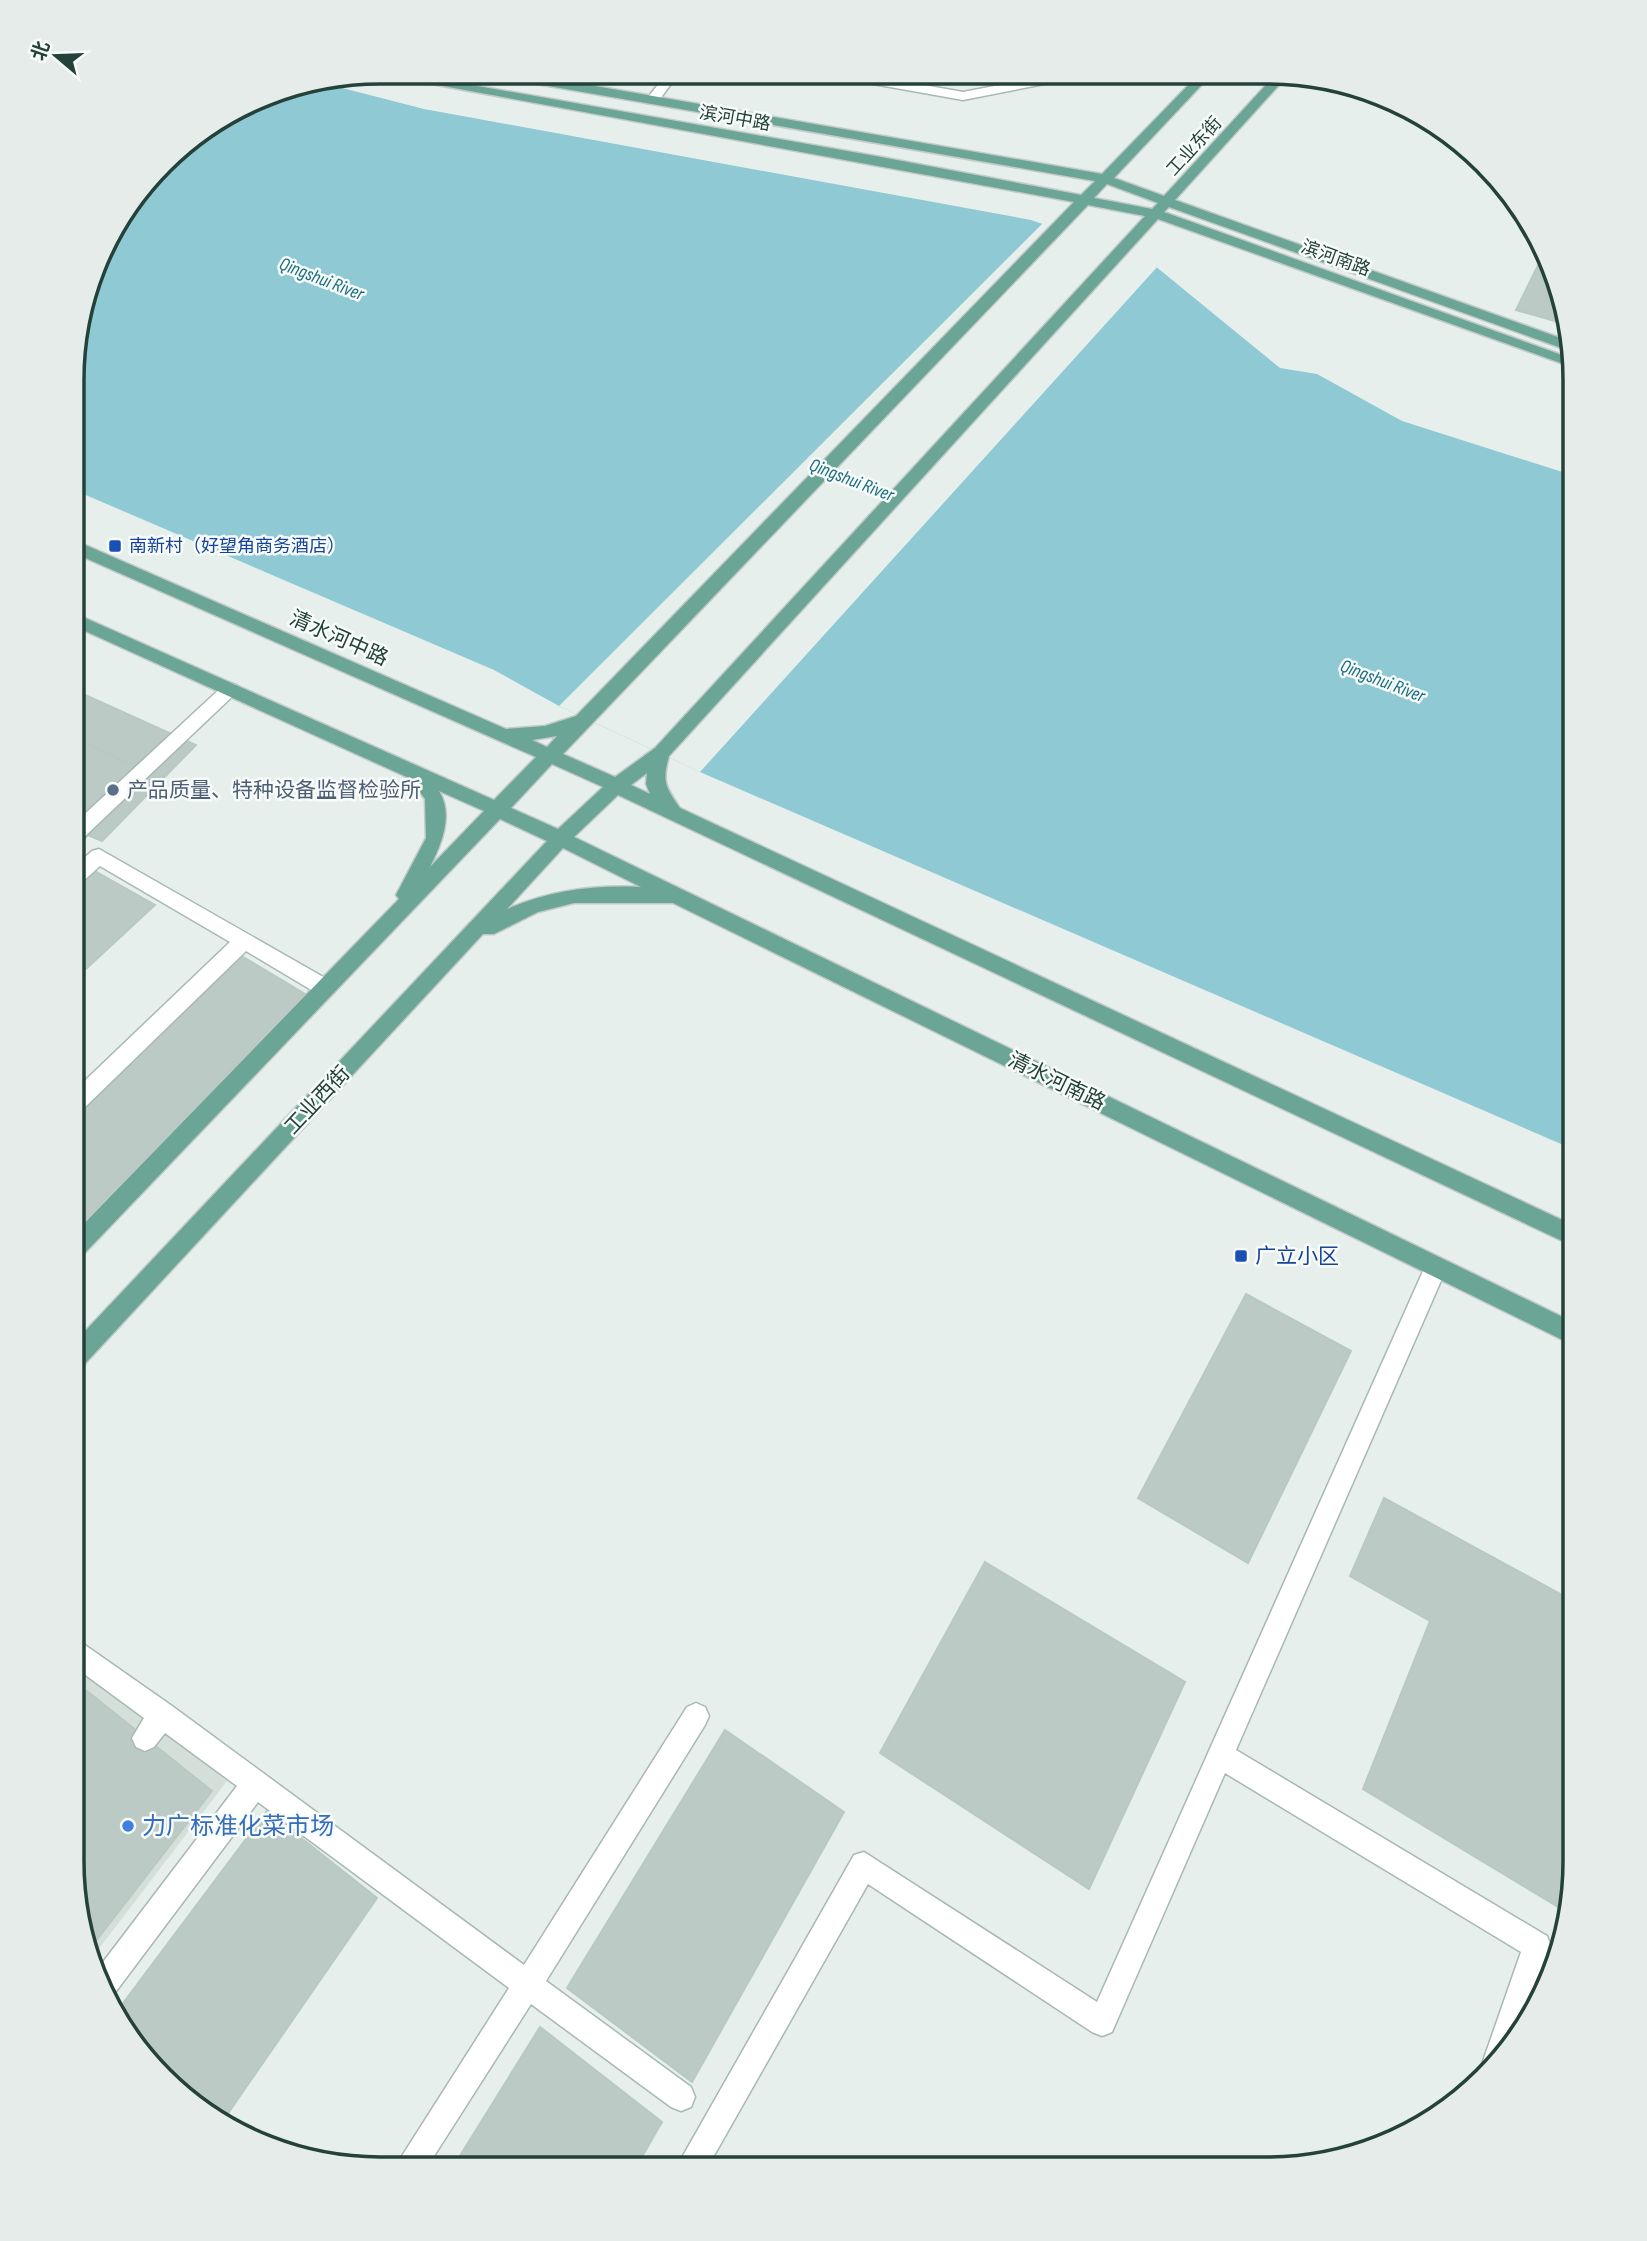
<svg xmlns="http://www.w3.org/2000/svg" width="1647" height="2241" font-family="'Sofia Sans Condensed','Noto Sans SC',sans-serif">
<rect width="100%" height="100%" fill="#e6efeb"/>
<!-- built -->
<path fill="#d4dfda" d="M72,1658L227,1781L94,1955L72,1862Z"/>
<!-- water -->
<path fill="#8ec9d4" d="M319,82L424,109L1031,220L1149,261L1280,368L1317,374L1402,421L1575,476V1150L700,772L559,706L494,670L74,490V339L113,226L177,148L280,88Z"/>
<!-- pier -->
<path fill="#e6efeb" d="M1045,221L1150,258L1159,265L700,772L559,706Z"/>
<!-- building -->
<path fill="#bbcac4" stroke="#b8c9c2" stroke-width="2" d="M1545,251L1562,323L1516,310Z
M74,690L196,745L102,841L88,835L74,849Z
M74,737L136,767L74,827Z
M93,870L155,905L73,981V888Z
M240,955L305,994L73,1232V1119Z
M1246,1294L1351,1351L1248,1563L1138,1498Z
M1384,1498L1575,1602V1882L1568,1913L1363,1789L1430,1621L1350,1576Z
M985,1562L1185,1682L1089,1889L880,1753Z
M87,1691L212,1791L92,1946L72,1862V1709Z
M725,1730L844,1812L692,2082L567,1988Z
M267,1811L377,1898L222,2122L208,2117L148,2065L115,2014Z
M540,2027L662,2122L636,2167H453Z"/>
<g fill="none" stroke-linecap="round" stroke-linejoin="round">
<!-- minor casing -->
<g stroke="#a8b8b2" stroke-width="3">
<path id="minor" d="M667,73H679L657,103H647L646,100Z
M828,73H856L963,92L1057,74H1081L1075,78L963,100L834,77Z
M230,683L236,685L239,689L236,693L81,840L74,842V824L224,685Z
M99,849L332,982L335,988L332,994L325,996L318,994L246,951L80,1112L73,1115V1092L230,942L100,866L80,884L73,886L74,867L92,851Z
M1436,1257L1444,1260L1447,1267L1236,1750L1547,1936L1551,1946L1520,2037L1486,2074L1482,2064L1521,1952L1225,1773L1112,2032L1102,2036L1092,2032L868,1884L707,2168H676L854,1855L864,1852L1097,2002L1428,1260Z
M72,1636L172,1706L524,1965L687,1707L696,1703L705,1707L709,1716L705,1725L546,1981L691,2087L695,2097L691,2107L681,2111L671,2107L531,2004L427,2167H395L509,1988L258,1802L111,1998L105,2000L97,1970L237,1786L165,1733L154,1747L145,1751L136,1747L132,1738L144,1718L72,1665Z"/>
</g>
<!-- major casing -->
<g stroke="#c2cac8" stroke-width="3">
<path id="major" d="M398,72L881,157L1081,195L1095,181L491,76L485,72H514L1102,174L1199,74H1212L1114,178L1164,196L1276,74H1289L1175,200L1566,340L1567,350L1169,207L1164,212L1570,358L1572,367L1158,219L669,756C662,782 665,786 680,808L1575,1226V1247L618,795L574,837L1575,1323V1346L673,903H574L538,912L494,934H483L81,1368L73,1371V1344L547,841L500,819L81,1257L73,1260V1235L399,899L396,895L426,838L425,799L409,778L74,626V613L494,800L536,757L74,553V540L506,729L545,726L576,716L1074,202L372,73ZM1107,184L1158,203L1152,209L1094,198ZM1088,205L1145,216L655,748L615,777L563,754ZM557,736L547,747L532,740ZM552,764L603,787L558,829L511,808ZM647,773L646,784L650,794L631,785ZM439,791L484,811L430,867C441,845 454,815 439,791ZM563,848L641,887C593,885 551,890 507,909Z"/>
</g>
<!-- minor -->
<use href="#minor" fill="#fff" fill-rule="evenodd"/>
<!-- major -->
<use href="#major" fill="#6aa596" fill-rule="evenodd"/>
</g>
<!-- markers -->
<g fill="#1a4fb4" stroke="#f7fbf9" stroke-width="2.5">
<rect x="108" y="539" width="14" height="14" rx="3.5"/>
<rect x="1234" y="1249" width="14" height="14" rx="3.5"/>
</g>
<circle fill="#5c6f8a" stroke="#f7fbf9" stroke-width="2.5" cx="113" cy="790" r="7"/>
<circle fill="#3f7fe0" stroke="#f7fbf9" stroke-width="2.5" cx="128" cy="1826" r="7"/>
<g text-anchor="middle" stroke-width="5" stroke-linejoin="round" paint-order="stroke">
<!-- far-street labels -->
<g font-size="18" fill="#24423a" stroke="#f7fbf9">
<text transform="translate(735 118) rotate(10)" y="6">滨河中路</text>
<text transform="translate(1194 146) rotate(-48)" y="6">工业东街</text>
<text transform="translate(1336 258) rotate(20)" y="6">滨河南路</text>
</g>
<!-- far-transit labels -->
<g font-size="18" fill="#164399" stroke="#f7fbf9" text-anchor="start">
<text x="129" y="552">南新村（好望角商务酒店）</text>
</g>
<!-- far-water labels -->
<g font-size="19" font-style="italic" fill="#1c6f80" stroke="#f7fbf9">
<text transform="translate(322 278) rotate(21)" y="7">Qingshui River</text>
<text transform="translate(852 479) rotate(21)" y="7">Qingshui River</text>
<text transform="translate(1383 680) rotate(21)" y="7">Qingshui River</text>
</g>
<!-- street labels -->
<g font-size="21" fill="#24423a" stroke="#f7fbf9">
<text transform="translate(339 638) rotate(24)" y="7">清水河中路</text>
<text transform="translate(1057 1081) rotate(26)" y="7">清水河南路</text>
<text transform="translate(317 1100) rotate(-47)" y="7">工业西街</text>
</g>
<!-- service labels -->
<g font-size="21" fill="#4e5e75" stroke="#f7fbf9" text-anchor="start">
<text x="127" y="797">产品质量、特种设备监督检验所</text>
</g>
<!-- transit labels -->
<g font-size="21" fill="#164399" stroke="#f7fbf9" text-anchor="start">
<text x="1255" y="1263">广立小区</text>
</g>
<!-- near-shop labels -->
<g font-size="24" fill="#366cbe" stroke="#f7fbf9" text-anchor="start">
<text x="142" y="1834">力广标准化菜市场</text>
</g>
</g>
<!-- crop -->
<path d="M0 0H1647V2241H0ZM380 84H1267A296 296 0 0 1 1563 380V1861A296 296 0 0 1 1267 2157H380A296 296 0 0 1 84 1861V380A296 296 0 0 1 380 84Z" fill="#e6ecea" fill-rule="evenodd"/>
<path fill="none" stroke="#24423a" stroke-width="3.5" d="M380 84H1267A296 296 0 0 1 1563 380V1861A296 296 0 0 1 1267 2157H380A296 296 0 0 1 84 1861V380A296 296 0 0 1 380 84Z"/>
<!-- north arrow -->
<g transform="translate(56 56) rotate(289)" stroke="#f7fbf9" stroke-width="5" paint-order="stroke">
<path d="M0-5L12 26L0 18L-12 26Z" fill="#24423a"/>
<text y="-10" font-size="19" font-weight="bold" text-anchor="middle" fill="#24423a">北</text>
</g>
</svg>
